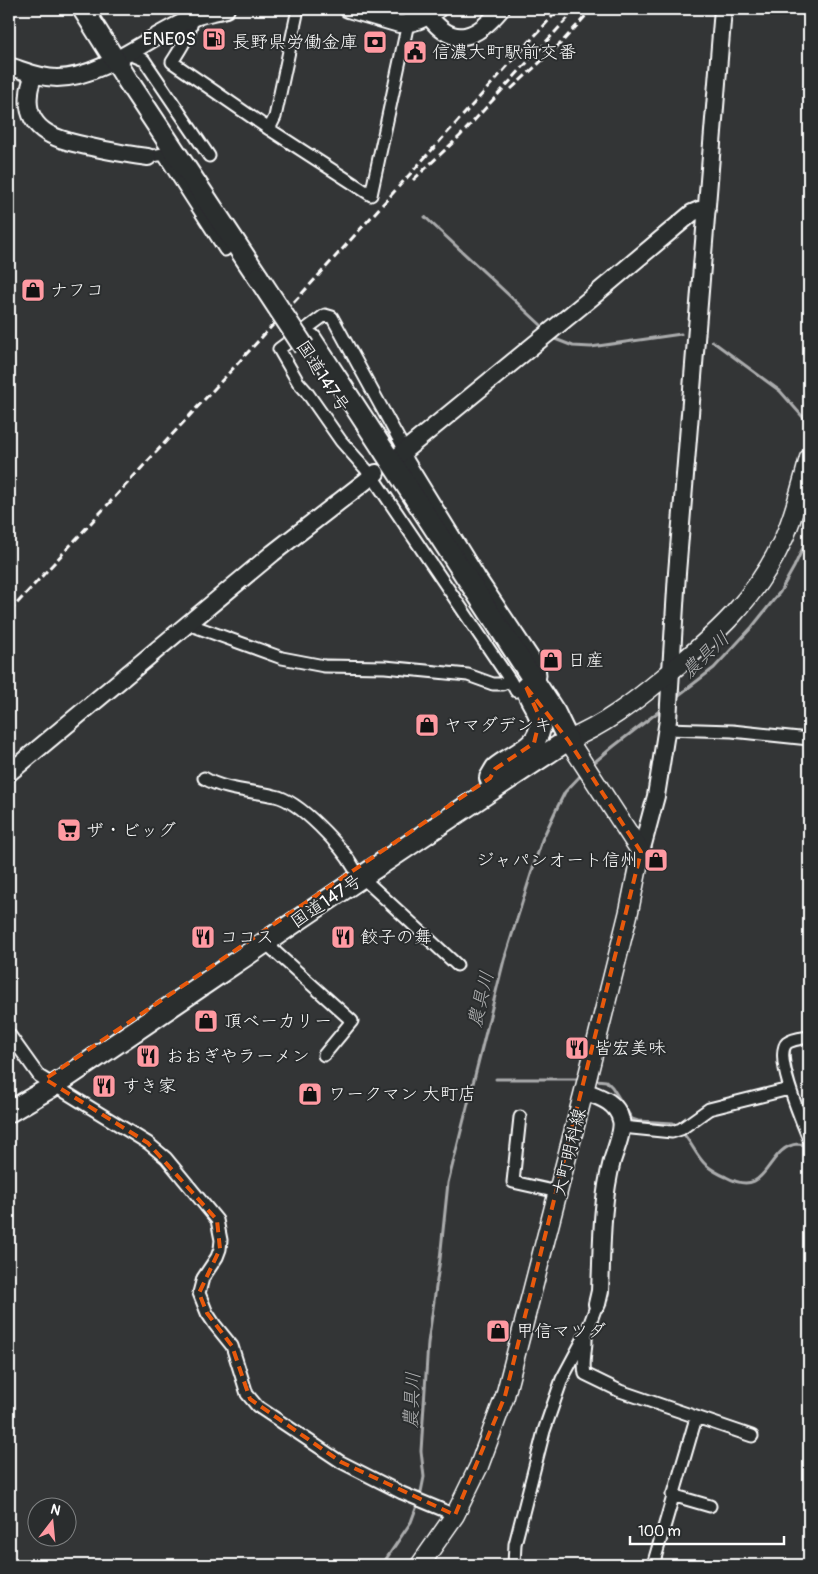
<svg xmlns="http://www.w3.org/2000/svg" width="818" height="1574" font-family="Pangolin,'Klee One',sans-serif">
<rect width="100%" height="100%" fill="#333536"/>
<filter id="ink" filterUnits="userSpaceOnUse"><feTurbulence type="fractalNoise" baseFrequency=".02" numOctaves="2"/><feDisplacementMap in="SourceGraphic" scale="10" xChannelSelector="R" yChannelSelector="G"/><feConvolveMatrix kernelMatrix="1 2 1 2 8 2 1 2 1" color-interpolation-filters="sRGB"/></filter>
<g filter="url(#ink)">
<g fill="none" stroke-linecap="round" stroke-linejoin="round">
<!-- stream -->
<path stroke="#abacad" stroke-width="3" d="M425,217L541,325
M555,339L573,346L591,347L681,334
M712,341L780,391L809,424
M675,698L714,668L752,627L780,592L794,567L809,535
M591,765L614,746L662,709
M496,1079H578
M596,1080L606,1081L612,1087L632,1119L638,1121L673,1123L677,1126
M681,1131C691,1141 696,1156 706,1165C712,1170 719,1174 726,1177C770,1201 765,1146 798,1144C801,1144 806,1145 809,1146
M420,1497L424,1477L421,1451L428,1343L440,1259L448,1183L504,960L533,868L542,840L556,810L565,792L583,773
M382,1565L411,1522L418,1503"/>
<!-- street casing -->
<g stroke="#fff" stroke-width="15">
<path id="street" d="M193,9C194,30 182,46 172,62L269,129L371,195L411,9
M127,53L144,60L209,156
M269,129L275,117L298,9
M148,157L163,154L225,250
M188,624L282,658L324,666L385,667L468,675L493,684H502L510,680
M526,687L516,691L510,680L372,476L341,441L306,391L298,382L279,349L325,315L332,317L402,445L408,461L479,576L539,666L540,675L539,681L535,682
M667,729L732,731L809,739
M204,778C223,790 253,791 275,796C300,801 342,847 354,868
M362,876L367,882L457,965
M267,941L271,948L352,1021L324,1055
M9,1034L39,1076L148,1143L166,1158L217,1220L221,1240L220,1249L217,1257L203,1278L199,1293L207,1313L215,1325L232,1346L247,1394L257,1406L341,1462L402,1493L455,1515
M809,1037C803,1038 792,1039 787,1043C773,1055 803,1124 809,1139
M520,1117L513,1182L558,1192
M622,1127L672,1132L681,1129L709,1109L789,1089
M586,1335C587,1348 582,1361 585,1374L620,1391L752,1436
M672,1495L710,1506
M514,1565L515,1544L544,1431L562,1379L586,1334L597,1304
M653,1565L696,1418"/>
</g>
<!-- secondary casing -->
<g stroke="#fff" stroke-width="20">
<path id="secondary" d="M348,9L399,24C414,24 427,18 438,9
M429,16C454,50 478,37 501,9
M9,66C25,71 40,78 57,78C103,78 151,34 193,18C203,13 215,12 226,9
M34,75C32,81 29,87 29,94C24,133 62,141 91,147C110,151 129,155 148,157
M398,456L591,298L692,213L699,210H707
M9,773L273,553L376,473
M641,852L656,796L668,720L677,573L723,9
M584,1091C600,1097 617,1102 621,1120C624,1130 615,1151 612,1161C601,1203 602,1248 600,1291L597,1304"/>
</g>
<!-- primary casing -->
<g stroke="#fff" stroke-width="21">
<path id="primary" d="M420,1565L455,1515L479,1466L505,1396L584,1091L629,911L641,852L568,740C603,726 634,702 663,678C714,636 756,600 784,538C795,512 802,485 809,458"/>
</g>
<!-- highway casing -->
<g stroke="#fff" stroke-width="24">
<path id="highway" d="M83,9L128,81L258,277
M311,339L555,713L568,740
M490,778C492,775 494,771 496,768C512,754 544,747 540,719C538,708 528,698 526,687
M9,1112L55,1085C226,970 395,852 568,740"/>
</g>
<!-- street -->
<use href="#street" stroke="#2a2d2e" stroke-width="11"/>
<!-- secondary -->
<use href="#secondary" stroke="#2a2d2e" stroke-width="16"/>
<!-- primary -->
<use href="#primary" stroke="#2a2d2e" stroke-width="18"/>
<!-- highway -->
<use href="#highway" stroke="#2a2d2e" stroke-width="20"/>
<!-- rail -->
<path stroke="#fff" stroke-width="3" stroke-dasharray="8 4" stroke-linecap="butt" d="M511,89L561,43L592,9
M413,180L460,136L576,9
M9,612L318,276L559,9"/>
<!-- highway-bridge casing -->
<g stroke="#fff" stroke-width="24" stroke-linecap="butt">
<path id="highway-bridge" d="M258,277L304,347"/>
</g>
<!-- highway-bridge -->
<use href="#highway-bridge" stroke="#2a2d2e" stroke-width="20"/>
</g>
</g>
<!-- marked area -->
<path fill="none" stroke="#e8590c" stroke-width="4" stroke-dasharray="10 6" stroke-linejoin="round" d="M526,687L568,740L641,852L505,1396L455,1515L341,1462L250,1399L232,1346L207,1313L199,1293L220,1249L217,1220L148,1143L45,1079L490,778L495,769L534,743L540,718Z"/>
<!-- icons -->
<defs>
<g id="fuel-square" transform="scale(1.25)"><rect x="-9" y="-9" width="18" height="18" rx="4" fill="#ff9aa2" stroke="#2a2d2e"/><path d="M-5.5-6h7V0h2V4h1.3V-2.5L3-4.5l.8-.8L6-3V5H2.5V1h-1V6h-7ZM-4.2-4.7v3.2H.2V-4.7Z" fill="#111"/></g>
<g id="bank-square" transform="scale(1.25)"><rect x="-9" y="-9" width="18" height="18" rx="4" fill="#ff9aa2" stroke="#2a2d2e"/><path d="M-6-4H6V4H-6ZM0-2.3a2.3 2.3 0 1 0 0 4.6a2.3 2.3 0 1 0 0-4.6Z" fill="#111"/></g>
<g id="civic-square" transform="scale(1.25)"><rect x="-9" y="-9" width="18" height="18" rx="4" fill="#ff9aa2" stroke="#2a2d2e"/><path d="M-.6-6.5H3V-4.5H.6V-3L4-1V1h2V6H-6V1h2V-1L-.6-3ZM-1.2 2.5V6h2.4V2.5Z" fill="#111"/></g>
<g id="shop-square" transform="scale(1.25)"><rect x="-9" y="-9" width="18" height="18" rx="4" fill="#ff9aa2" stroke="#2a2d2e"/><path d="M-5-2.5h2.3a2.7 3.5 0 0 1 5.4 0H5L5.5 6h-11ZM-1.5-2.5h3a1.5 2.3 0 0 0-3 0Z" fill="#111"/></g>
<g id="supermarket-square" transform="scale(1.25)"><rect x="-9" y="-9" width="18" height="18" rx="4" fill="#ff9aa2" stroke="#2a2d2e"/><path d="M-6-5.5h2.5l.6 2H6L4.5 2H-2.5L-4.4-4H-6ZM-1.5 3.2a1.3 1.3 0 1 0 .1 0ZM3 3.2a1.3 1.3 0 1 0 .1 0Z" fill="#111"/></g>
<g id="restaurant-square" transform="scale(1.25)"><rect x="-9" y="-9" width="18" height="18" rx="4" fill="#ff9aa2" stroke="#2a2d2e"/><path d="M-5-6h1v4h1v-4h1v4h1v-4h1v5L-1.5 .5V6h-2V.5L-5-1ZM5-6V6H3V1.5H1.5Q1.5-4 5-6Z" fill="#111"/></g>
</defs>
<g fill-rule="evenodd">
<use href="#fuel-square" x="214" y="39"/>
<use href="#bank-square" x="375" y="42"/>
<use href="#civic-square" x="415" y="52"/>
<use href="#shop-square" x="33" y="290"/>
<use href="#shop-square" x="551" y="660"/>
<use href="#shop-square" x="427" y="725"/>
<use href="#supermarket-square" x="69" y="830"/>
<use href="#shop-square" x="656" y="860"/>
<use href="#restaurant-square" x="203" y="937"/>
<use href="#restaurant-square" x="343" y="937"/>
<use href="#shop-square" x="206" y="1021"/>
<use href="#restaurant-square" x="577" y="1048"/>
<use href="#restaurant-square" x="148" y="1056"/>
<use href="#restaurant-square" x="104" y="1086"/>
<use href="#shop-square" x="310" y="1094"/>
<use href="#shop-square" x="498" y="1331"/>
</g>
<g text-anchor="middle" stroke-width="4" stroke-linejoin="round" paint-order="stroke">
<!-- poi labels -->
<g font-size="18" fill="#fff" stroke="#2a2d2e" text-anchor="start">
<text x="196" y="45" text-anchor="end">ENEOS</text>
<text x="358" y="48" text-anchor="end">長野県労働金庫</text>
<text x="432" y="58">信濃大町駅前交番</text>
<text x="50" y="296">ナフコ</text>
<text x="568" y="666">日産</text>
<text x="444" y="731">ヤマダデンキ</text>
<text x="86" y="836">ザ・ビッグ</text>
<text x="638" y="866" text-anchor="end">ジャパンオート信州</text>
<text x="220" y="943">ココス</text>
<text x="360" y="943">餃子の舞</text>
<text x="224" y="1027">頂ベーカリー</text>
<text x="594" y="1054">皆宏美味</text>
<text x="166" y="1062">おおぎやラーメン</text>
<text x="122" y="1092">すき家</text>
<text x="328" y="1100">ワークマン 大町店</text>
<text x="516" y="1337">甲信マツダ</text>
</g>
<!-- street labels -->
<g font-size="18" fill="#fff" stroke="#2a2d2e">
<text transform="translate(323 376) rotate(57)" y="6">国道147号</text>
<text transform="translate(326 901) rotate(-34)" y="6">国道147号</text>
<text transform="translate(569 1152) rotate(-76)" y="6">大町明科線</text>
</g>
<!-- water labels -->
<g font-size="19" font-style="italic" fill="#b2b3b4" stroke="#2a2d2e">
<text transform="translate(705 654) rotate(-43)" y="7">農具川</text>
<text transform="translate(480 999) rotate(-76)" y="7">農具川</text>
<text transform="translate(411 1400) rotate(-87)" y="7">農具川</text>
</g>
</g>
<!-- margin -->
<rect width="818" height="1574" fill="none" stroke="#2a2d2e" stroke-width="30"/>
<rect x="15" y="15" width="788" height="1544" fill="none" stroke="#fff" stroke-width="2" filter="url(#ink)"/>
<!-- north arrow -->
<g transform="translate(52 1522) rotate(16)"><circle r="24" fill="#2a2d2e" stroke="#7f8182"/>
<path d="M0-4L9 19L0 12L-9 19Z" fill="#ff9aa2"/>
<text y="-8" font-size="14" font-weight="bold" text-anchor="middle" fill="#ffffff">N</text>
</g>
<!-- scale -->
<path d="M630 1536v8h154v-8" fill="none" stroke="#ffffff" stroke-width="2.5"/>
<text x="638" y="1536" font-size="15" fill="#ffffff" stroke="#2a2d2e" stroke-width="4" paint-order="stroke">100 m</text>
</svg>
